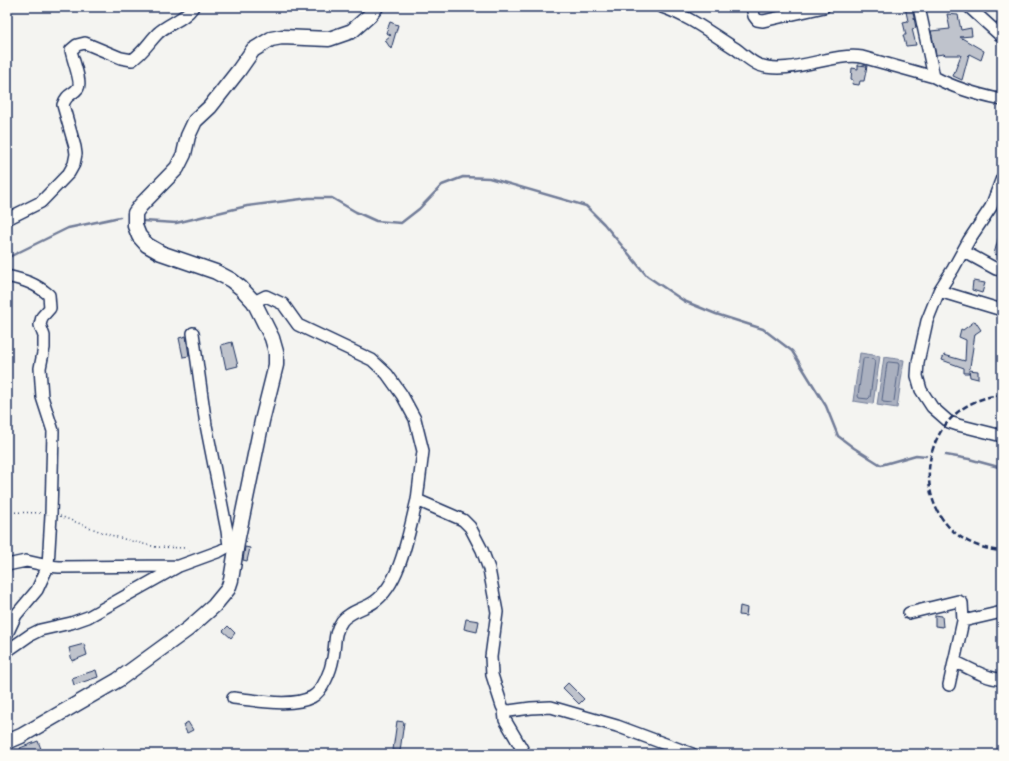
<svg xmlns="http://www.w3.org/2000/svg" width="1009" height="761" font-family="Mynerve,sans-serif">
<rect width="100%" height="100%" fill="#f4f4f1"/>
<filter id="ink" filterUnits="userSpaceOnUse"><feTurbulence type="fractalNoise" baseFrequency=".025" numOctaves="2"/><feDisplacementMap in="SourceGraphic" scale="8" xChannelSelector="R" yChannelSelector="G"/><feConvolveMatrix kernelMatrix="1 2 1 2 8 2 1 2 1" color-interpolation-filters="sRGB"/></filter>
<g filter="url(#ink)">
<!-- built -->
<path fill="#e4e5e6" d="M757,7H799L758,14Z"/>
<!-- water -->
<path fill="#aab0bf" stroke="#717c98" d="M860,353L880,356L873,404L853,401Z
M884,357L904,360L897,408L877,405Z"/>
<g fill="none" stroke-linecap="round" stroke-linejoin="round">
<!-- shore -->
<path stroke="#546385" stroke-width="1" d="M865,358L874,359L875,361L870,397L868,399L859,398L858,396L863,360Z
M889,362L898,363L899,365L894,401L892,403L883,402L882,400L887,363Z"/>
<!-- stream -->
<path stroke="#717c98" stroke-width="2.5" d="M143,221L176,223L247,206L309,198H332L356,212L376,221L401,223L419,209L442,185L463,177L489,178L586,206L604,224L647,276L684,301L716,314L763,329L792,351L826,406L838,436L854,448L881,465L916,455L926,456
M7,258L68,228L120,217
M946,455L969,459L1002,468"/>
</g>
<!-- building -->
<path fill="#bfc3cc" stroke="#1b2f5e" d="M905,7H912L916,28L912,29L916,45L906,46L903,35H906L903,22L908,21Z
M947,14L958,15L961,30L971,28L972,36L960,37L984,51L981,60L969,54L962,80L953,76L961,55H945L944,54L936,55L931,31L950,29Z
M390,22L398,25L391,49L385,40L391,35L386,33Z
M858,65L867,66L864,81H860L859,85L852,84L853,80L851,79L852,68L858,69Z
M1000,232H1002V256L994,254Z
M973,281L985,283L982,293L972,290Z
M975,321L981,330L975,334L969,373H964V368L942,360L944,355L965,361L966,340L959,337L961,329L963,330Z
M186,336L189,356L183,357L179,338Z
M232,342L238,366L226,369L221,345Z
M969,370L978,371V379L970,377Z
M245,547L250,548L247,561L243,560Z
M740,606L747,608L746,616L739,615Z
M935,615L942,616L943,627L935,626Z
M466,619L479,621L477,632L464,629Z
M228,626L235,633L231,638L223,631Z
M84,644L87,655L72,661L69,648Z
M96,670L98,677L74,685L72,678Z
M568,683L584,699L579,704L563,688Z
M397,721L404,722L400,751L393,750Z
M188,722L193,730L187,733L183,725Z
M38,741L43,754H22L20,748Z"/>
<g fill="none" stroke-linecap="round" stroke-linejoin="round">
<!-- minor casing -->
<g stroke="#1b2f5e" stroke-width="14">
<path id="minor" d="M662,7C689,16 712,34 736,49C743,54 751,62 759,65C790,76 832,52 862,57L934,77C954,88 979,95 1002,100
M752,7L754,16L757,20L763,21L824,7
M919,7L934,77
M969,7L1002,37
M7,219L41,202L69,173L74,164L76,154L75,147L63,105C67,93 72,96 78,88C82,82 72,58 71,50L77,45L85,43L121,58L132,60C143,53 149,42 158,33C169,23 184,20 193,7
M963,251L996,269L1002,270
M7,276C24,280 35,283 49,295L50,308L42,317L40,325L44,336V348L40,368L42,397L53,431L51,515L48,566L37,590L16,615L7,634
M939,291L953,269L969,240L991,207L1002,178
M254,302L266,296L283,304L298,325L372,360L387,374L402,395L415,419L423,451L417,500L463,520L470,527L482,550L489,569L497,612L491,657L492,675L502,706L504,710L509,711L531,708L551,707L617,726L692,754
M1002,310L939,291L927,321L918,362L917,376L921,390L932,407L949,422L958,425L1002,436
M193,333L206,425L227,531L229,546
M7,565L26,561L48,566L59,567L179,566L220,551L229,546L238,537
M909,613L958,601L962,603L963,621
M7,651L30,635L40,630L71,623L88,617L179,566
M954,661C967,667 988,680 1002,679
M949,685L963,621L1002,612
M233,698C256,700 291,708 312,697C323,691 331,670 333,658C336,643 333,634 342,621C350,611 364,609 374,602C401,584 409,530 417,500
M504,710L505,720L525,754"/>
</g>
<!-- major casing -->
<g stroke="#1b2f5e" stroke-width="17">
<path id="major" d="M7,742L21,736L118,680L188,629L214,606L228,589L231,580L238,537L262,421L276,365V352L272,338L254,302L241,288L231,280L216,272L161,253L147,245L139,236L135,226V213L141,205L177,168L184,154L188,136L195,121L210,107L239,70L253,50L271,39L282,37L329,39L352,31L369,16L376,7"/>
</g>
<!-- path -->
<path stroke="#1b2f5e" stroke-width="1.5" stroke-dasharray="1 3" stroke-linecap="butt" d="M7,512L42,513
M60,516L104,533L127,540L156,547L187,548L190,551"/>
<!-- minor -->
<use href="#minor" stroke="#fdfcf7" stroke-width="11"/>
<!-- major -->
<use href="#major" stroke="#fdfcf7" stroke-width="14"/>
<!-- rail -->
<path stroke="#1b2f5e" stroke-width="2.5" stroke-dasharray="6 3" stroke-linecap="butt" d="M1002,395C908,403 901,542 1002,551"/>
</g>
</g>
<!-- margin -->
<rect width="1009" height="761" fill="none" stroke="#fdfcf7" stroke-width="24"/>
<rect x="12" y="12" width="985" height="737" fill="none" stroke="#1b2f5e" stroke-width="1.5" filter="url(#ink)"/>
</svg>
